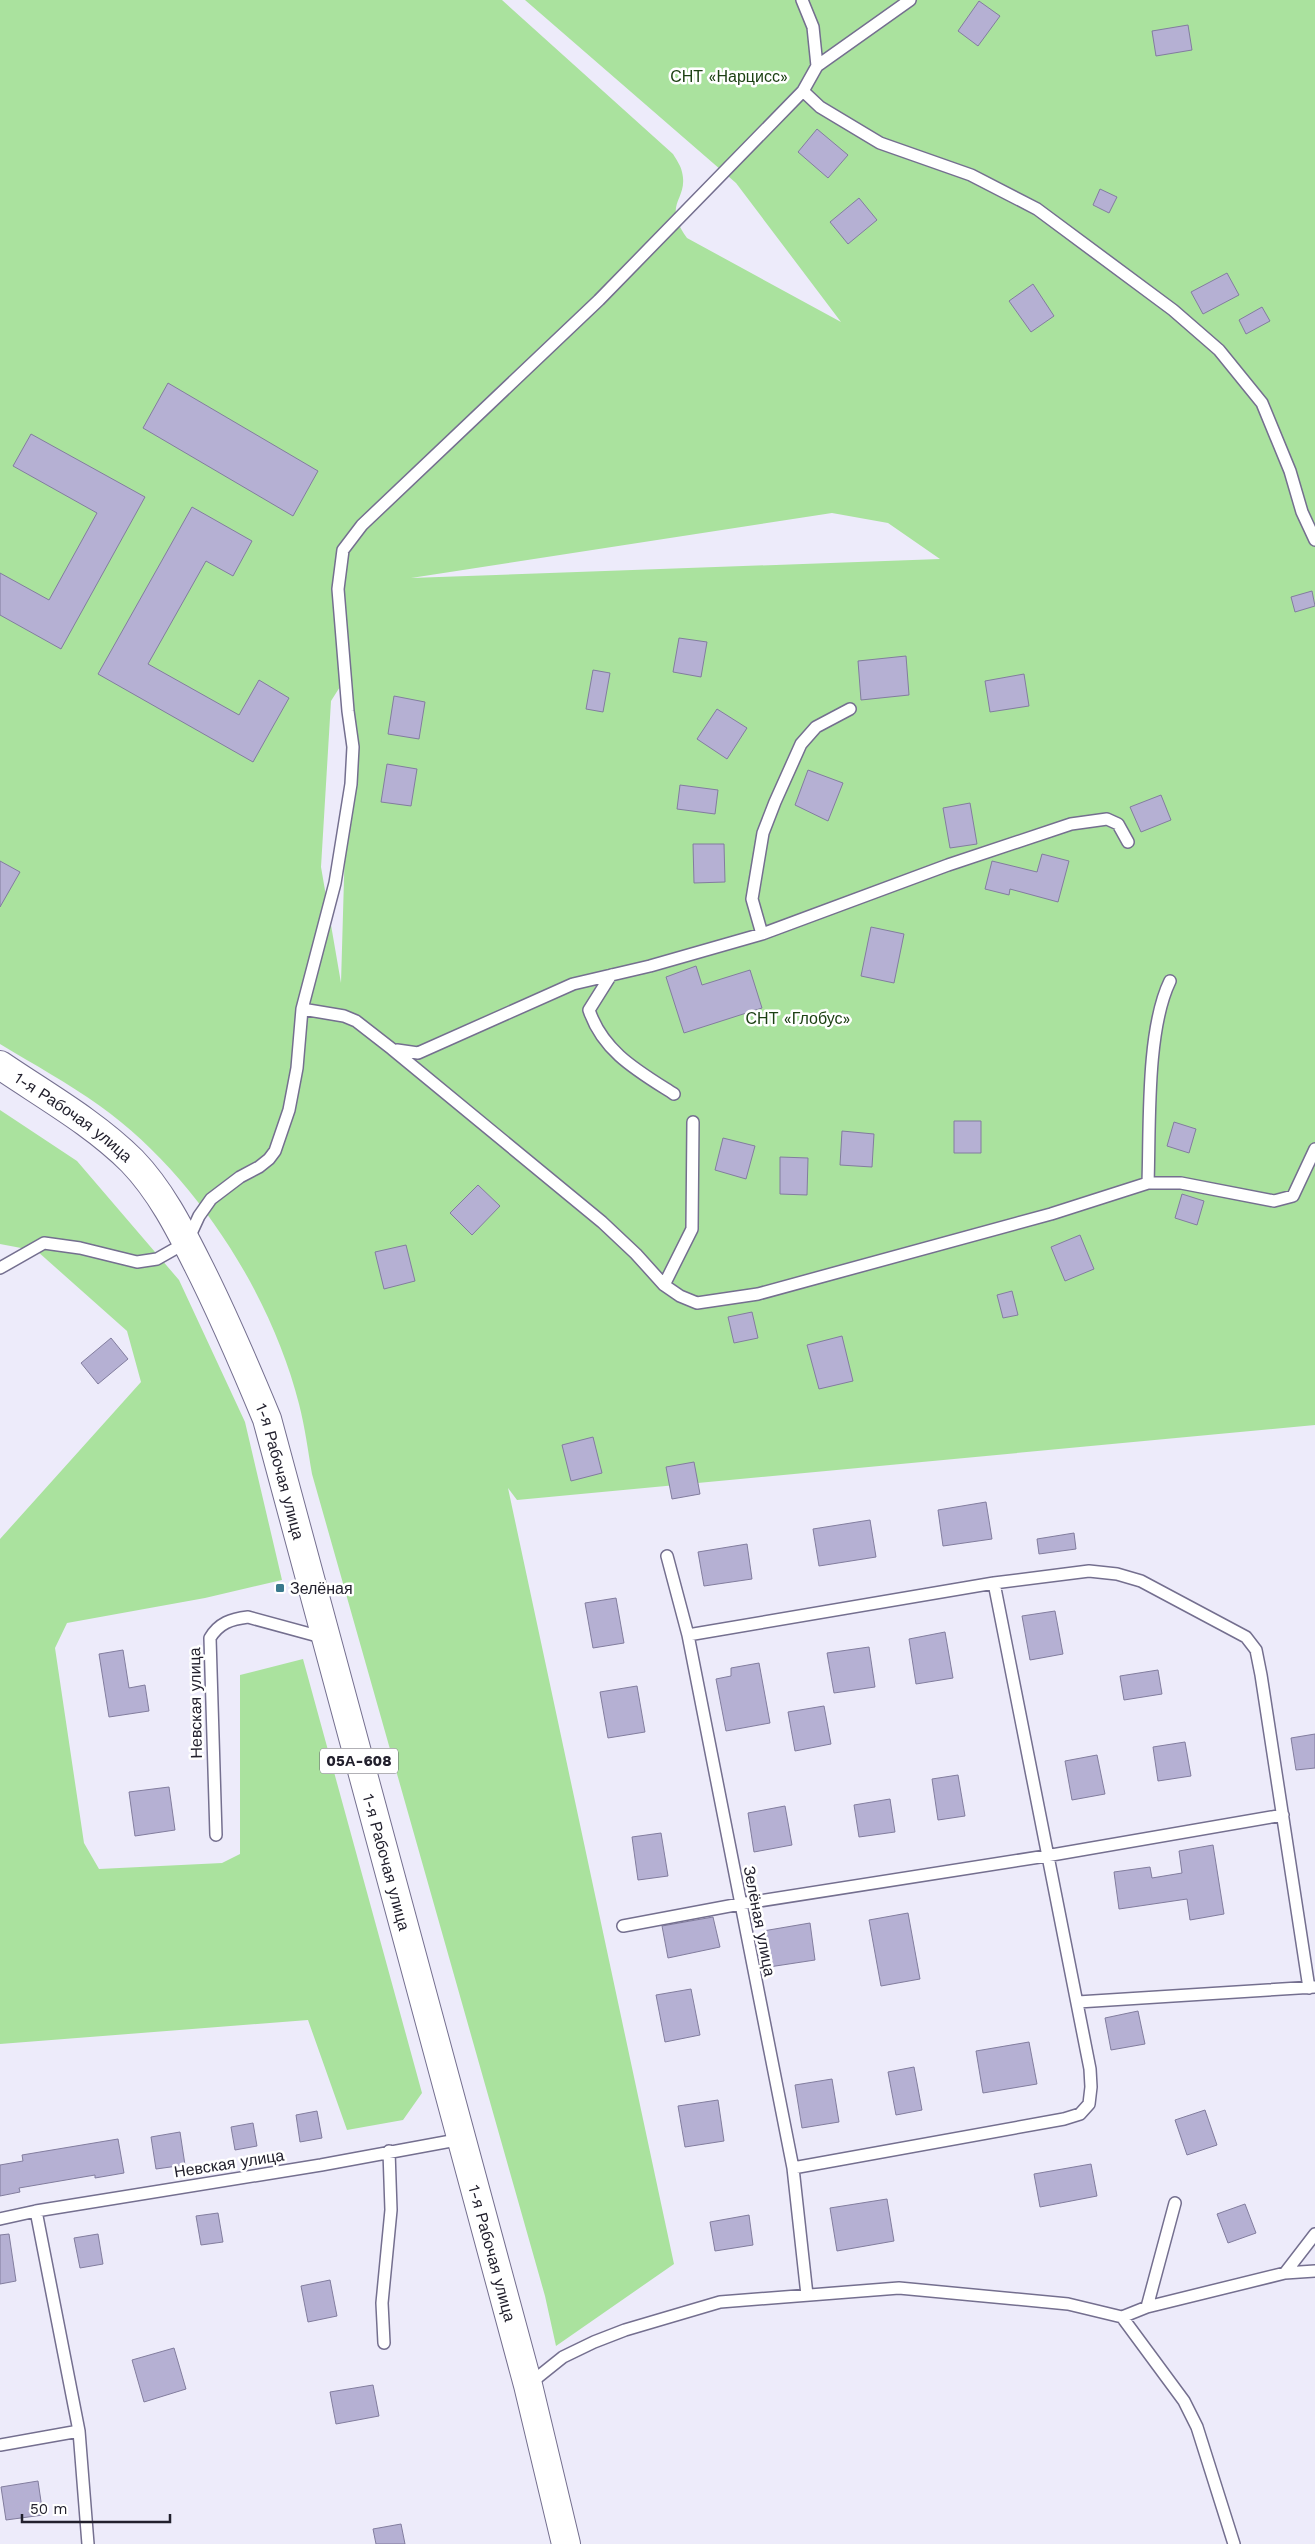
<svg xmlns="http://www.w3.org/2000/svg" width="1315" height="2544" font-family="'Work Sans',sans-serif">
<rect width="100%" height="100%" fill="#edebfa"/>
<!-- green -->
<path fill="#aae29e" fill-rule="evenodd" d="M0,0H502L673,154C676,159 681,166 682,172C689,201 661,202 687,238L841,322L736,183L525,0H1315V1425L517,1500L508,1488L674,2264L556,2346L545,2296L312,1474C308,1451 305,1427 299,1404C271,1293 193,1172 100,1106C68,1083 33,1064 0,1044ZM832,513L888,523L940,559L411,578ZM350,671L341,983L321,867L331,701Z
M0,1110L77,1161L179,1280L245,1422L282,1580L205,1598L67,1623L55,1648L84,1843L99,1869L222,1863L240,1854V1675L303,1659L422,2093L403,2120L347,2130L308,2020L0,2044V1539L141,1382L127,1331L37,1251L0,1244Z"/>
<!-- building -->
<path fill="#b5b0d3" stroke="#827d9e" d="M979,1L1000,16L978,46L958,31Z
M1188,25L1192,50L1156,56L1152,31Z
M817,129L848,155L828,178L798,152Z
M1100,189L1117,197L1109,213L1093,205Z
M859,198L877,220L848,244L830,222Z
M1227,273L1239,295L1203,314L1191,292Z
M1033,284L1054,316L1031,332L1009,301Z
M1262,307L1270,321L1246,334L1239,320Z
M168,383L318,471L293,516L143,428Z
M31,434L145,497L61,649L0,615V573L49,600L97,513L13,466Z
M192,507L252,541L233,576L206,561L148,664L239,715L259,680L289,698L253,762L98,674Z
M1312,591L1315,606L1295,612L1291,597Z
M679,638L707,642L701,677L673,672Z
M906,656L909,695L861,700L858,661Z
M593,670L610,673L603,712L586,709Z
M1024,674L1029,706L990,712L985,681Z
M394,696L425,702L419,739L388,734Z
M717,709L747,728L727,759L697,739Z
M387,764L417,769L411,806L381,802Z
M808,770L843,783L828,821L795,805Z
M680,785L718,790L715,814L677,809Z
M1161,795L1171,820L1141,832L1130,807Z
M970,803L977,844L950,848L943,808Z
M693,844H724L725,882L694,883Z
M1042,854L1069,861L1058,902L1010,889L1009,895L985,889L992,861L1037,872Z
M0,861L20,872L0,907Z
M871,927L904,934L894,983L861,976Z
M696,966L702,985L750,970L762,1008L684,1033L666,977Z
M954,1121H981V1153H954Z
M1174,1122L1196,1129L1189,1153L1167,1146Z
M842,1131L874,1134L872,1167L840,1165Z
M723,1138L755,1146L746,1179L715,1170Z
M780,1157L808,1158L807,1195L780,1194Z
M478,1185L500,1206L472,1235L450,1213Z
M1182,1194L1204,1201L1197,1225L1175,1218Z
M1080,1235L1094,1269L1065,1281L1051,1247Z
M406,1245L415,1281L384,1289L375,1252Z
M1012,1291L1018,1315L1003,1318L997,1295Z
M752,1312L758,1338L734,1343L728,1317Z
M842,1336L853,1381L819,1389L807,1345Z
M111,1338L128,1359L98,1384L81,1363Z
M593,1437L602,1473L571,1481L562,1445Z
M694,1462L700,1494L672,1499L666,1467Z
M986,1502L992,1539L943,1546L938,1510Z
M870,1520L876,1557L819,1566L813,1529Z
M1074,1533L1076,1549L1039,1554L1037,1539Z
M747,1544L752,1579L704,1586L698,1552Z
M616,1598L624,1643L593,1648L585,1603Z
M1055,1611L1063,1654L1030,1660L1022,1616Z
M945,1632L953,1678L916,1684L909,1639Z
M869,1647L875,1687L834,1693L827,1653Z
M123,1650L129,1688L145,1685L149,1711L109,1717L99,1654Z
M759,1663L770,1723L726,1731L716,1679L731,1676V1668Z
M1158,1670L1162,1694L1124,1700L1120,1676Z
M637,1686L645,1732L608,1738L600,1692Z
M824,1706L831,1744L795,1751L788,1712Z
M1315,1734V1768L1296,1770L1291,1738Z
M1185,1742L1191,1776L1158,1781L1153,1747Z
M1097,1755L1105,1794L1072,1800L1065,1761Z
M958,1775L965,1816L938,1820L932,1779Z
M169,1787L175,1830L135,1836L129,1792Z
M890,1799L895,1832L859,1837L854,1805Z
M785,1806L792,1845L754,1852L748,1813Z
M661,1833L668,1876L638,1880L632,1837Z
M1213,1845L1224,1914L1190,1920L1187,1899L1119,1909L1114,1872L1150,1867L1152,1878L1182,1873L1179,1851Z
M908,1913L920,1979L881,1986L869,1920Z
M713,1917L720,1947L668,1958L662,1926Z
M810,1923L815,1960L769,1967L763,1931Z
M691,1989L700,2035L665,2042L656,1995Z
M1138,2011L1145,2044L1111,2050L1105,2018Z
M1029,2042L1037,2084L983,2093L976,2051Z
M914,2067L922,2110L896,2115L888,2072Z
M832,2079L839,2122L802,2128L795,2085Z
M718,2100L724,2141L685,2147L678,2106Z
M1205,2110L1217,2145L1187,2155L1175,2120Z
M317,2111L322,2138L300,2142L296,2115Z
M253,2123L257,2146L235,2150L231,2127Z
M180,2132L185,2165L156,2169L151,2137Z
M118,2139L124,2173L95,2178V2175L19,2188L20,2192L0,2196V2165L23,2161L22,2155Z
M1091,2164L1097,2196L1040,2207L1034,2174Z
M887,2199L894,2241L837,2251L830,2208Z
M1245,2204L1256,2233L1228,2243L1217,2214Z
M218,2213L223,2242L201,2245L196,2216Z
M749,2215L753,2245L715,2251L710,2222Z
M9,2234L16,2281L0,2284V2235Z
M98,2234L103,2264L80,2268L74,2238Z
M330,2280L337,2316L308,2322L301,2286Z
M174,2348L186,2389L144,2402L132,2360Z
M373,2385L379,2416L336,2424L330,2392Z
M38,2481L43,2515L6,2520L1,2487Z
M401,2524L405,2544H376L373,2529Z"/>
<g fill="none" stroke-linecap="round" stroke-linejoin="round">
<!-- service casing -->
<g stroke="#746f8f" stroke-width="14">
<path id="service" d="M802,0L813,27L817,66
M803,91L820,107L880,143L971,175L1037,209L1173,310L1219,350L1262,403L1290,471L1302,512L1315,540
M762,934L752,899L763,833L775,802L801,744L816,727L850,709
M611,975L589,1010C603,1052 638,1071 674,1094
M302,1009L344,1016L356,1021L392,1049L602,1222L636,1254L664,1285L680,1296L697,1303L758,1294L1051,1214L1148,1183H1181L1274,1201L1293,1196L1315,1149
M397,1050L418,1053L573,984L650,966L762,934L948,865L1071,824L1107,819L1118,824L1128,842
M1148,1183C1150,1127 1146,1030 1170,981
M0,1268L44,1243L80,1248L137,1262L157,1259L187,1242L199,1216L211,1199L240,1177L259,1167L269,1159L275,1151L289,1110L297,1068L302,1009L335,883L351,784L353,747L348,711L338,589L343,550L362,525L599,300L803,91L817,66L910,0
M664,1285L692,1229L693,1122
M667,1556L688,1635L793,2168L807,2295
M688,1635L994,1583L1089,1571L1117,1574L1141,1581L1246,1637L1256,1650L1261,1675L1309,1988
M216,1835L210,1638C219,1623 231,1619 248,1617L325,1638
M623,1926L740,1904L1046,1856L1283,1815
M1078,2002L1315,1987
M793,2168L1064,2119L1080,2114L1089,2104L1091,2087L1090,2069L994,1583
M36,2211L79,2431L88,2544
M0,2219L36,2211L321,2165L462,2139
M1285,2273L1315,2234
M1147,2307L1175,2203
M1122,2317L1184,2401L1197,2427L1234,2544
M384,2343L382,2303L391,2210L389,2151
M528,2385L563,2357L594,2342L625,2330L720,2302L899,2288L1068,2304L1122,2317L1147,2307L1285,2273L1315,2271
M0,2445L79,2431"/>
</g>
<!-- primary casing -->
<g stroke="#746f8f" stroke-width="30">
<g id="primary">
<path id="s1" d="M0,1065C44,1095 94,1123 132,1161C160,1190 179,1227 197,1263C223,1314 245,1366 267,1419L528,2385L566,2544"/>
</g>
</g>
<!-- service -->
<use href="#service" stroke="#fff" stroke-width="11"/>
<!-- primary -->
<use href="#primary" stroke="#fff" stroke-width="28"/>
</g>
<!-- markers -->
<rect fill="#3a798d" stroke="#fff" stroke-width="2" x="275" y="1583" width="10" height="10" rx="2.5"/>
<g text-anchor="middle" stroke-width="5" stroke-linejoin="round" paint-order="stroke">
<!-- shield labels -->
<rect fill="#fff" stroke="#64636c" stroke-width="1" x="320" y="1748.5" width="78" height="25" rx="4"/>
<g font-size="15" font-weight="bold" fill="#22202d">
<text x="359" y="1766">05А-608</text>
</g>
<!-- park labels -->
<g font-size="16" fill="#1c4113" stroke="#fff">
<text x="729" y="82">СНТ «Нарцисс»</text>
<text x="798" y="1024">СНТ «Глобус»</text>
</g>
<!-- street labels -->
<g font-size="16" fill="#22202d" stroke="#fff">
<text dy="6" stroke="none"><textPath href="#s1" startOffset="90">1-я Рабочая улица</textPath></text>
<text dy="6" stroke="none"><textPath href="#s1" startOffset="510">1-я Рабочая улица</textPath></text>
<text transform="translate(195 1703) rotate(-91)" y="6">Невская улица</text>
<text dy="6" stroke="none"><textPath href="#s1" startOffset="915">1-я Рабочая улица</textPath></text>
<text transform="translate(760 1921) rotate(79)" y="6">Зелёная улица</text>
<text transform="translate(229 2163) rotate(-9)" y="6">Невская улица</text>
<text dy="6" stroke="none"><textPath href="#s1" startOffset="1320">1-я Рабочая улица</textPath></text>
</g>
<!-- poi labels -->
<g font-size="16" fill="#22202d" stroke="#fff" text-anchor="start">
<text x="290" y="1594">Зелёная</text>
</g>
</g>
<!-- scale -->
<path d="M22 2514v8h148v-8" fill="none" stroke="#22202d" stroke-width="2.5"/>
<text x="30" y="2514" font-size="15" fill="#22202d" stroke="#ffffff" stroke-width="4" paint-order="stroke">50 m</text>
</svg>
